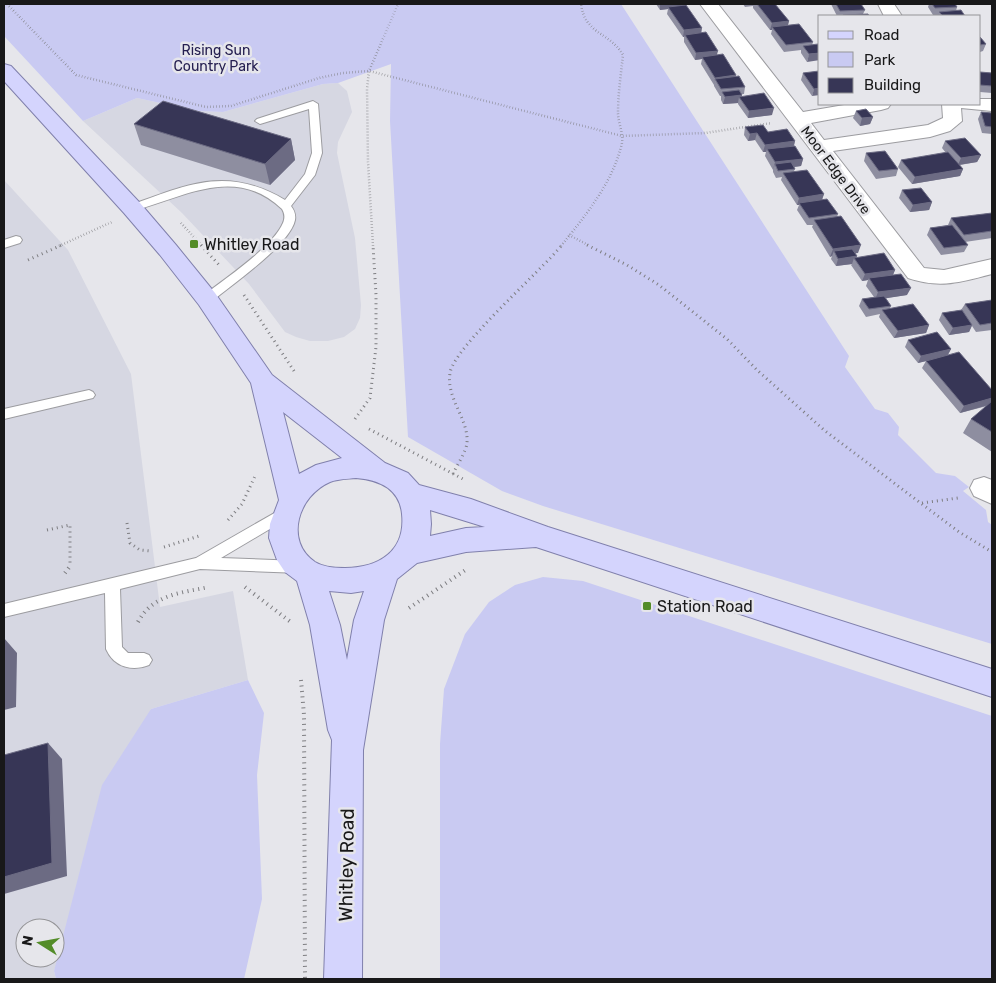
<svg xmlns="http://www.w3.org/2000/svg" width="996" height="983" font-family="Rubik,sans-serif">
<rect width="100%" height="100%" fill="#e6e6eb"/>
<!-- built -->
<path fill="#d6d7e2" fill-rule="evenodd" d="M338,83L347,91L352,112L338,142L337,153L355,238L361,305L360,318L355,329L344,337L328,341H310L296,337L285,332L249,284L182,213L83,121L137,98L198,111L223,112L323,84Z
M4,180L68,250L131,374L160,607L233,591L248,680L151,709L54,971L56,979H4ZM25,928H55V958H25Z"/>
<!-- green -->
<path fill="#c9caf2" d="M4,4H621L849,356L845,367L875,409L888,413L899,427L898,435L936,473L955,476L969,487L963,491L986,510L988,522L992,525V644L543,506L502,491L408,437L390,121L391,64L338,83L323,84L223,112L198,111L137,98L83,121L4,36Z
M543,577L583,581L992,716V979H440V744L444,689L465,634L489,602L515,585Z
M248,680L264,713L257,775L262,899L244,979H56L54,971L102,785L151,709Z"/>
<g fill="none" stroke-linecap="round" stroke-linejoin="round">
<!-- lane casing -->
<g stroke="#9c9ca0" stroke-width="2">
<path id="lane" d="M313,101L318,104L322,153L315,175L291,206C294,210 296,214 295,220C290,245 231,285 211,302H203L201,299L203,296C224,279 273,247 283,223C285,218 285,214 282,209C235,164 183,198 132,211L127,208L128,206C187,185 226,165 285,200L305,174L312,153L309,109L260,124L255,121L257,119Z
M16,236L20,237L22,240L20,243L4,248V240Z
M89,390L93,392L95,395L93,398L4,419V409Z
M285,507L290,509L292,513L290,517L221,558L300,561L305,563L307,567L305,571L300,573L200,569L120,589L122,647L128,653H144L149,655L152,660L149,665C132,672 114,667 106,649L105,593L4,617V604L196,558Z"/>
</g>
<!-- street casing -->
<g stroke="#9c9ca0" stroke-width="2">
<path id="street" d="M700,4H718L803,112L850,104H891L888,108L881,110L811,123L824,140L928,125L943,118L942,104H980V99H992V111L961,108L962,121L950,131L930,137L833,151L924,268L944,270L992,259V274C961,282 940,289 908,278Z
M878,4H894L902,16H884Z
M984,477L992,480V504L974,496L970,488L974,480Z"/>
</g>
<!-- primary casing -->
<g stroke="#8080ac" stroke-width="2">
<path id="primary" d="M4,64L11,66L140,203L176,245L215,293L272,375L385,463L408,473L419,485L471,499L548,527L992,669V697L536,547L466,552L417,563L397,579L384,620L363,750L362,979H324L332,740L328,730L310,625L297,581L285,572L277,560L269,538L270,524L279,500L251,383L199,305L160,255L124,213L4,81ZM283,412L342,458L316,465L299,474ZM356,478C368,479 378,481 388,488C397,495 401,503 402,514C406,551 379,568 345,568C336,568 323,567 315,562C284,541 298,496 330,482C338,479 347,479 356,478ZM430,510L485,527L466,528L430,536L431,524ZM329,591L351,593L364,591L354,620L347,660L340,625Z"/>
</g>
<!-- path-far2 -->
<path stroke="#7d7d80" stroke-width="2.5" stroke-dasharray="0.5 2.5" stroke-linecap="butt" d="M7,4L76,75L206,107L231,106L319,78L343,73L369,71L622,136L705,133L772,123
M181,223L202,246
M569,235L590,246
M59,246L112,222
M373,246L368,162L367,89L369,71L398,4
M561,246C585,216 611,185 621,147C625,135 618,124 618,113C618,94 621,74 623,55C610,32 585,35 581,4"/>
<!-- path-far1 -->
<path stroke="#7d7d80" stroke-width="3" stroke-dasharray="1 4" stroke-linecap="butt" d="M201,245L219,265
M587,245L627,265L659,285L727,339L757,370L824,430L959,532L992,552
M28,260L62,245
M244,295L294,371
M355,419L370,398L376,347V295L373,245
M369,429L463,479
M453,474C457,465 466,452 467,443C469,419 446,399 450,373C454,347 540,272 562,245
M922,503L958,498
M228,520L242,504L256,474
M127,523L130,543L140,550L151,551
M47,530L70,525V566
M164,547L199,536"/>
<!-- path -->
<path stroke="#7d7d80" stroke-width="4" stroke-dasharray="1 4.5" stroke-linecap="butt" d="M65,573L71,565
M245,587L292,623
M409,608L467,569
M138,622C153,594 181,593 209,587
M301,680L304,715L305,979"/>
<!-- lane -->
<use href="#lane" fill="#fff" fill-rule="evenodd"/>
<!-- street -->
<use href="#street" fill="#fff" fill-rule="evenodd"/>
<!-- primary -->
<use href="#primary" fill="#d4d4fd" fill-rule="evenodd"/>
</g>
<!-- wall -->
<path fill="#8e8ea0" d="M656,4H684V5L701,33L717,55L745,87L744,94H742V96L772,115L748,118L738,104V103L723,104L721,100V96H720L714,86V85L701,64L702,59L695,60L684,42V37H683L667,14L668,9L660,10Z
M743,4H775L789,21L788,25L813,42L807,62L801,53V50L784,52L771,34L772,30H770L753,8V6L745,7Z
M831,4H861L865,10L863,14L869,16H837Z
M918,4H955L957,7L956,11L965,16H937L938,15H933L928,7L929,4Z
M980,37L986,44L983,51L980,52Z
M820,72L812,96L801,80L803,73Z
M980,72L992,73V93L980,92Z
M856,111L873,117L870,124L860,126L853,118Z
M981,112L992,113V134L982,133L978,119Z
M134,124L291,139L295,160L270,185L141,145Z
M745,127L768,132L795,141L794,146L803,159L801,166L794,167L795,169L794,171L824,194L822,200L838,214L837,217L858,253H855L857,256L856,257L895,270L893,275L907,295L886,298L891,306L890,308L929,325L926,333L894,338L879,317L880,314L866,317L859,306L862,299L874,297L866,286L868,280L862,281L851,265L852,264L836,266L831,259L832,256L830,257L812,227L813,225H807L797,210L799,205H797L781,180L782,177L776,178L773,172V170L765,156L766,152H763L755,140L748,141L744,135Z
M945,141L981,155L977,162L960,165L963,169L960,176L912,184L898,167L901,160L946,153L942,148Z
M866,153L898,169L896,176L876,179L864,161Z
M902,190L932,202L929,210L910,212L899,198Z
M992,213V238L965,242L968,245L964,252L941,255L927,235L930,228L948,225L951,218Z
M992,300V330L976,332L972,326L969,332L949,335L939,320L942,313L961,310L965,304Z
M908,340L951,349L948,355L992,398V452L963,433L971,419L987,406L960,413L922,368L926,361L918,363L905,347Z"/>
<!-- shaded-wall -->
<path fill="#6c6b83" d="M660,4H684L683,8L668,7V9L660,10Z
M789,21L787,28L772,27V30H770L772,23Z
M702,28L701,35H685L684,37H683L684,30Z
M718,51L716,58L702,57V59L695,60L696,53Z
M820,53V60L807,62L809,54Z
M736,75L735,82L715,79L714,85L715,78Z
M820,88V95L812,96L814,89Z
M742,95L741,100L739,97L738,103L723,104L725,97Z
M774,108L772,115L748,118L749,111Z
M873,117L870,124L860,126L862,118Z
M757,133L755,140L748,141L750,134Z
M291,139L295,160L270,185L265,164Z
M795,141L793,148L767,149L766,152H763L765,145Z
M981,155L977,162L958,165L961,158Z
M803,159L801,166L778,169L775,164L773,170L775,162Z
M963,169L960,176L912,184L915,177Z
M824,194L821,202L799,203V205H797L799,198Z
M932,202L929,210L910,212L913,205Z
M861,245L858,253L837,256L834,251L832,256L830,257L833,249Z
M857,256L855,260L854,258L852,264L836,266L838,259Z
M895,270L892,277L869,278L868,280L862,281L865,274Z
M911,288L907,295L875,300L878,292Z
M929,325L926,333L894,338L898,331Z
M972,325L969,332L949,335L953,328Z
M951,349L947,356L918,363L921,356Z
M992,398V404L960,413L964,406Z
M4,638L17,653L16,707L4,710Z
M48,743L62,759L67,876L4,894V877Z"/>
<!-- building -->
<path fill="#373656" stroke="#6c6b83" d="M757,4H775L789,21L772,23Z
M836,4H861L865,10L840,11Z
M932,4H955L957,7L935,8Z
M686,5L702,28L684,30L668,7Z
M961,10L965,16H943L939,12Z
M868,14L869,16H844L843,15Z
M799,24L813,42L786,45L772,27Z
M706,32L718,51L696,53L685,35Z
M980,37L986,44L980,45Z
M818,44L820,46V53L809,54L803,46Z
M723,54L736,75L715,78L702,57Z
M819,71L820,88L814,89L803,73Z
M980,72L992,73V86L980,85Z
M739,76L745,87L721,89L715,79Z
M739,90L742,95L725,97L722,92Z
M764,93L774,108L749,111L739,97Z
M163,101L291,139L265,164L134,124Z
M866,109L873,117L862,118L856,111Z
M981,112L992,113V127L985,126Z
M763,125L768,132L787,129L795,141L765,145L757,133L750,134L745,127Z
M965,138L981,155L961,158L945,141Z
M795,146L803,159L775,162L767,149Z
M885,151L898,169L879,171L866,153Z
M948,152L963,169L915,177L901,160Z
M791,162L795,169L778,171L775,164Z
M807,170L824,194L799,198L783,173Z
M921,188L932,202L913,205L902,190Z
M827,199L838,214L809,218L799,203Z
M992,213V231L964,235L951,218Z
M841,216L861,245L833,249L814,220Z
M952,225L968,245L944,248L930,228Z
M852,249L857,256L838,259L834,251Z
M884,253L895,270L865,274L854,258Z
M901,274L911,288L878,292L869,278Z
M884,296L891,306L869,309L862,299Z
M992,300V323L980,325L965,304Z
M913,304L929,325L898,331L882,310Z
M962,310L972,325L953,328L942,313Z
M937,332L951,349L921,356L908,340Z
M959,352L992,390V398L964,406L926,361Z
M992,401V432L971,419Z
M48,743L52,863L4,877V755Z"/>
<!-- markers -->
<g fill="#538c28" stroke="#e6e6eb" stroke-width="2">
<rect x="189" y="239" width="10" height="10" rx="2.5"/>
<rect x="642" y="601" width="10" height="10" rx="2.5"/>
</g>
<g text-anchor="middle" stroke-width="5" stroke-linejoin="round" paint-order="stroke">
<!-- far-park labels -->
<g font-size="14" fill="#262051" stroke="#e6e6eb">
<text x="216" y="55">Rising Sun<tspan x="216" dy="16">Country Park</tspan></text>
</g>
<!-- far-street labels -->
<g font-size="14" fill="#181819" stroke="#e6e6eb">
<text transform="translate(836 170) rotate(53)" y="5">Moor Edge Drive</text>
</g>
<!-- poi labels -->
<g font-size="16" fill="#181819" stroke="#e6e6eb" text-anchor="start">
<text x="204" y="250">Whitley Road</text>
<text x="657" y="612">Station Road</text>
</g>
<!-- near-street labels -->
<g font-size="19" fill="#181819" stroke="#e6e6eb">
<text transform="translate(346 865) rotate(-89)" y="7">Whitley Road</text>
</g>
</g>
<!-- border -->
<rect width="996" height="983" fill="none" stroke="#181819" stroke-width="10"/>
<!-- legend -->
<rect x="818" y="15" width="162" height="90" fill="#e6e6eb" stroke="#949497"/>
<rect x="828" y="31" width="25" height="8" fill="#d4d4fd" stroke="#949497"/>
<text x="864" y="40" font-size="15" fill="#181819">Road</text>
<rect x="828" y="52" width="25" height="15" fill="#c9caf2" stroke="#949497"/>
<text x="864" y="65" font-size="15" fill="#181819">Park</text>
<rect x="828" y="78" width="25" height="15" fill="#373656" stroke="#949497"/>
<text x="864" y="90" font-size="15" fill="#181819">Building</text>
<!-- north arrow -->
<g transform="translate(40 943) rotate(281)"><circle r="24" fill="#e6e6eb" stroke="#949497"/>
<path d="M0-4L9 19L0 12L-9 19Z" fill="#538c28"/>
<text y="-8" font-size="14" font-weight="bold" text-anchor="middle" fill="#181819">N</text>
</g>
</svg>
